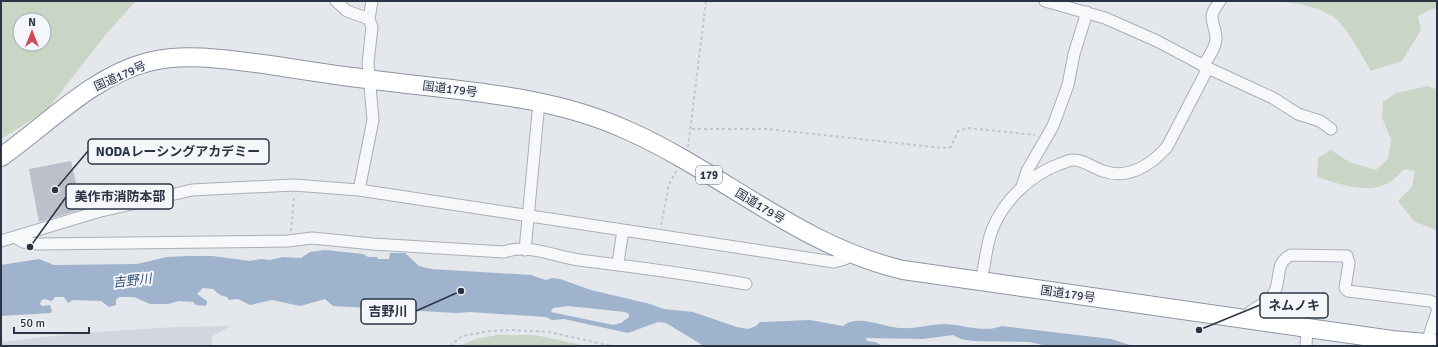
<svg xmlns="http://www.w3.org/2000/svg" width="1438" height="347" font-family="Signika,'Noto Sans JP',sans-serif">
<rect width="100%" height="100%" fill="#e4e7ec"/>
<!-- built -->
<path fill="#d2d6de" d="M231,326L212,336V346H1V342L83,333L175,327Z"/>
<!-- green -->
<path fill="#c9d6c5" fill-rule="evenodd" d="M1,1H136L107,33L46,111L1,139ZM20,20H44V44H20Z
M1276,1H1437V10L1434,8L1418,16L1421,30L1402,61L1371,71C1362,56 1348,29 1335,18C1320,6 1295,3 1276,1Z
M1428,86L1437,90V230L1415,222L1398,201L1412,187L1415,171L1404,169C1400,173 1395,179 1390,182C1369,195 1339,184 1317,177L1318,158L1331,150L1349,162L1376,170L1388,159L1391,139L1382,118L1383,102L1396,93Z
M497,335H535L587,346H459L476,339Z"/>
<!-- water -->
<path fill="#9fb4cc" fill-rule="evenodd" d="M325,250L363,254L368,257H377L378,259H389L390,253H405L419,266L431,269L531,275L546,280L552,278L560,279L591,290L650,304L664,309L693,312L737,327L748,329L756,326L760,322L810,320L843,326C858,313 885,328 902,328C916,329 931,324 945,324C964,325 984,333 1002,326L1111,339L1133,346H1047L1030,342L973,341L961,339L953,335L923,339L866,338L867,341L875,342L883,346H704L666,323L658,322L628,333L564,319L552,320L546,317L470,312L456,313L333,306L325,299L300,306L272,300L250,305L238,299L229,300L227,297L220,295L213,289L203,288L197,294L207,301V304L205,306L196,305L193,302L179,301L168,304H150L134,297H119L116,300V305L109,307L101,301L73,300L68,303L64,297H55L52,301L44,299L41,301L40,304L42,306L50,305L52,311L51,313L1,316V265L39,259L54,265L137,264L167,257L188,256H212L250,261L261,259L270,260L283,257L301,258L310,252ZM568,306L625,312L629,314V317L621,323L613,325L551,312L553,308Z"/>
<!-- building -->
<path fill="#bbc0ca" d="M71,161L82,209L39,222L29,169Z"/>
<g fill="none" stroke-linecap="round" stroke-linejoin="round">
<!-- minor casing -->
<g stroke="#a9aeb7" stroke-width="13">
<path id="minor" d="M336,1L347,11L369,19L372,27L368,63L373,120L359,190
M1045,1L1105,18L1157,41L1208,68L1273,98L1298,114L1320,121L1331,129
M369,19L372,1
M1203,66C1208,58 1217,46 1216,37C1214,18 1206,20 1220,1
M1022,187L1027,171L1053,126L1068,85L1074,54L1087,12
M15,237L23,242L38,244L288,241L312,238L373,244L504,252C528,243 556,257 579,260C636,267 689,274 746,284
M1,241L97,212L192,190L294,185L359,190L834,262L845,259L850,254
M525,250L539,102
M618,263L623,230
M981,281C985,265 986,246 992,230C1004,200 1030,175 1060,164C1064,163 1068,160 1072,160C1083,159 1093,168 1103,171C1128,180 1151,165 1167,147L1208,68
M1244,319C1253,305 1266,307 1274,293C1282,278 1274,263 1291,255L1347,256L1349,263L1345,288L1348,291L1430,301L1435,303L1437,308
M1428,343C1429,332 1434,323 1437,312
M1306,346L1307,328"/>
</g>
<!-- trunk casing -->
<g stroke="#8b94a3" stroke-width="20">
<path id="trunk" d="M1,157C48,124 91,77 148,62C187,52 231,60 270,65C302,70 334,75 367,79C455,91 547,93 629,131C723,173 800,246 903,270L1392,340L1437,344"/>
</g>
<!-- path -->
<path stroke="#c2c5cb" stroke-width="2" stroke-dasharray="3 3" stroke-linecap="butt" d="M692,129H768L943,148L951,147L958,131L968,128L1035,135
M688,147L706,1
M661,225L669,184L677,170
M291,231L294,195
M450,346L462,336L491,331L513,330L549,332L612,346"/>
<!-- minor -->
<use href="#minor" stroke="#f7f8fa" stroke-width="11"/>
<!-- trunk -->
<use href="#trunk" stroke="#fff" stroke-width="18"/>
</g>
<g text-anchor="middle" stroke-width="4" stroke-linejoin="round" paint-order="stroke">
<!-- shield labels -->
<rect fill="#f4f6f9" stroke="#676e7b" stroke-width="1" x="696" y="166" width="26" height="18" rx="3"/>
<g font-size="11" font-weight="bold" fill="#2b3445">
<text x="709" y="179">179</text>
</g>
<!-- street labels -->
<g font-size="12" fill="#2b3445" stroke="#f4f6f9">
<text transform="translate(120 76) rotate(-24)" y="4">国道179号</text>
<text transform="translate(450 89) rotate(7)" y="4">国道179号</text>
<text transform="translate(760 206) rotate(31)" y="4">国道179号</text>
<text transform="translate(1068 294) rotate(8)" y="4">国道179号</text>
</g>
<!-- water labels -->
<g font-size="13" font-style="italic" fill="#34527a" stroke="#f4f6f9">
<text transform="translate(132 280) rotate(-6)" y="5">吉野川</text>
</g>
</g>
<!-- callouts -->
<path fill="none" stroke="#2b3445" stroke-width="1.5" d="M55 190L88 151M30 247L66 197M1199 330L1260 305M461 291L416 311"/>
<g fill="#2b3445" stroke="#f4f6f9" stroke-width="1.5">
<circle cx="55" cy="190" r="4"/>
<circle cx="30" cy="247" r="4"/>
<circle cx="1199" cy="330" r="4"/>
<circle cx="461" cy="291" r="4"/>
</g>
<g fill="#f4f6f9" stroke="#2b3445" stroke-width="1.5">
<rect x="88" y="139" width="181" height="25" rx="4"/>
<rect x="66" y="184" width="107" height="25" rx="4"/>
<rect x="1260" y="293" width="68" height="25" rx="4"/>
<rect x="361" y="299" width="55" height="25" rx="4"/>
</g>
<g font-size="13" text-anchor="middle" font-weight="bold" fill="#2b3445">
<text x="178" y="156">NODAレーシングアカデミー</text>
<text x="120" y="201">美作市消防本部</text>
<text x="1294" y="310">ネムノキ</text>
<text x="388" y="316">吉野川</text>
</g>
<!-- border -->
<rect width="1438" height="347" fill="none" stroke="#2b3445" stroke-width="4"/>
<!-- north arrow -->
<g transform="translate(32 32)"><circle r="19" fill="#f4f6f9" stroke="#a4a8b1"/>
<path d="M0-3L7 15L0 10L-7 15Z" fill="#d1495b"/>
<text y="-6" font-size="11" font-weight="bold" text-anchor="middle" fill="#2b3445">N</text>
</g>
<!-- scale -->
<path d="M14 327v6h75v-6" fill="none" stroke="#2b3445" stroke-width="2"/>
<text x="20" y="327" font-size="12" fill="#2b3445" stroke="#f4f6f9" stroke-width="3" paint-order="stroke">50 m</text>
</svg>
